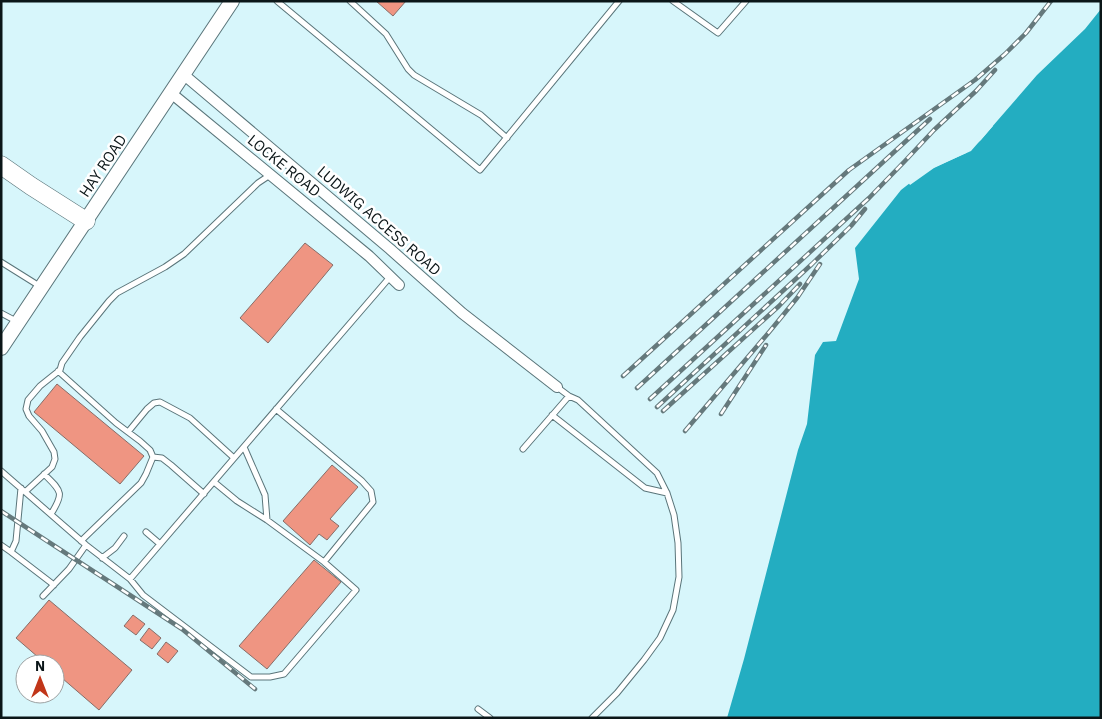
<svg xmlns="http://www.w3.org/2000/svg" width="1102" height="719" font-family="'IBM Plex Sans',sans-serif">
<rect width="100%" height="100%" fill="#d7f6fb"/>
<!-- water -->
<path fill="#23adc1" d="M1101,9V718H727L744,659L798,450L807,424L815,355L823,342L836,341L859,279L855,248L901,190L924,172L971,151L1037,75L1085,29Z"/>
<!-- pier -->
<path fill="#d7f6fb" d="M993,122V126L981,140L966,153L934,168L910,185L908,182L922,170L969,149Z"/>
<!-- building -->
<path fill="#ef9582" stroke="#866d68" d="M376,1H406L393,16Z
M305,243L333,265L268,343L240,318Z
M57,384L144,456L120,484L34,412Z
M332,465L358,487L330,519L339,526L327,540L319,534L310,545L283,521Z
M314,560L341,582L267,669L239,646Z
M49,600L132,670L99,710L55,672V664H46L16,638Z
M133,615L145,624L136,635L124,626Z
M149,628L161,638L152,649L140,640Z
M166,642L178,651L168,663L157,654Z"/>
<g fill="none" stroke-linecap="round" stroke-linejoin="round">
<!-- lane casing -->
<g stroke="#5a757a" stroke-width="7">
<path id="lane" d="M277,1L480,170L619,1
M350,1L386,34L408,69L414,75L481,115L507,138
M673,1L718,33L746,1
M1,262L41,287
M1,313L18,322
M58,371L116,423L140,441L150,450L153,457L146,474L141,483L81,541
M569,396L578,400L657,473L667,493L674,515L678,543L679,577L673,610L660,638L644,660L617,693L592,718
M552,415L645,488L667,493
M128,432L147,409L154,403L160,402L190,418L234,458
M244,447L265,495L267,520
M523,449L569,396L557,387
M153,457L162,458L171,465L204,494
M1,471L86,545L130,579L143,595L251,677H270L284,674L356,590L324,562
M44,474C61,491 65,492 51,514
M214,482L237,501L267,520L324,562L373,502L371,491L362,481L276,409
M25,492L52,467L55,459L54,452L42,431L29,416L26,409L28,400L40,386L60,370L62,363L80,337L109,301L117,293L165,267L184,254L258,183L270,175
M146,532L160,544
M1,545L11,552L54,585
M11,552L16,541L21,488
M102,558L115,548L124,536
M130,579L390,277
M43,596L69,569L86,545
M478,709L490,718"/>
</g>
<!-- street casing -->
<g stroke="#5a757a" stroke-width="12">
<path id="street" d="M183,74L390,249L462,313L557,387
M171,93L369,256L399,285"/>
</g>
<!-- secondary casing -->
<g stroke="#5a757a" stroke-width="16">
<path id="secondary" d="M1,348L232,1"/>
</g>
<!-- highway casing -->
<g stroke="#5a757a" stroke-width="19">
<path id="highway" d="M1,165L31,186L86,221"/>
</g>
<!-- lane -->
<use href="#lane" stroke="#fff" stroke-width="5"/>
<!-- street -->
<use href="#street" stroke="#fff" stroke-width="10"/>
<!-- secondary -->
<use href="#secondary" stroke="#fff" stroke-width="14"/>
<!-- highway -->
<use href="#highway" stroke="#fff" stroke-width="18"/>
<!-- rail casing -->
<g stroke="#65797c" stroke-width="4.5">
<path id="rail" d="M623,376L849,170L975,80L1005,54L1026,33L1051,1
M637,388L930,119
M650,399L869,198L904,162L934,130L976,91L995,70
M657,407L812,264L851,226L865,209
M663,411L779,306L800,284
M721,414L766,345
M685,431L770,331L797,298L820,264
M1,511L182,629L255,689"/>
</g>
<!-- rail -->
<use href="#rail" stroke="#fff" stroke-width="2.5" stroke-dasharray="8" stroke-linecap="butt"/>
</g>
<g text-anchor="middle" stroke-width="5" stroke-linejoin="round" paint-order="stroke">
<!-- street labels -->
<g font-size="15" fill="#0b1618" stroke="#fff">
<text transform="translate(103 166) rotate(-56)" y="5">HAY ROAD</text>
<text transform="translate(284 166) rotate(39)" y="5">LOCKE ROAD</text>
<text transform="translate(379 221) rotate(41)" y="5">LUDWIG ACCESS ROAD</text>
</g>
</g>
<!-- border -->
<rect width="1102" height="719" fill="none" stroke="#0b1618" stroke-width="5"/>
<!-- north arrow -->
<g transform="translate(40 679)"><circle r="24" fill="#ffffff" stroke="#9da2a3"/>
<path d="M0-4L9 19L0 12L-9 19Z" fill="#c13619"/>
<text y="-8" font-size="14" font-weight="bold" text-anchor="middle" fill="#0b1618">N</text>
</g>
</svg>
